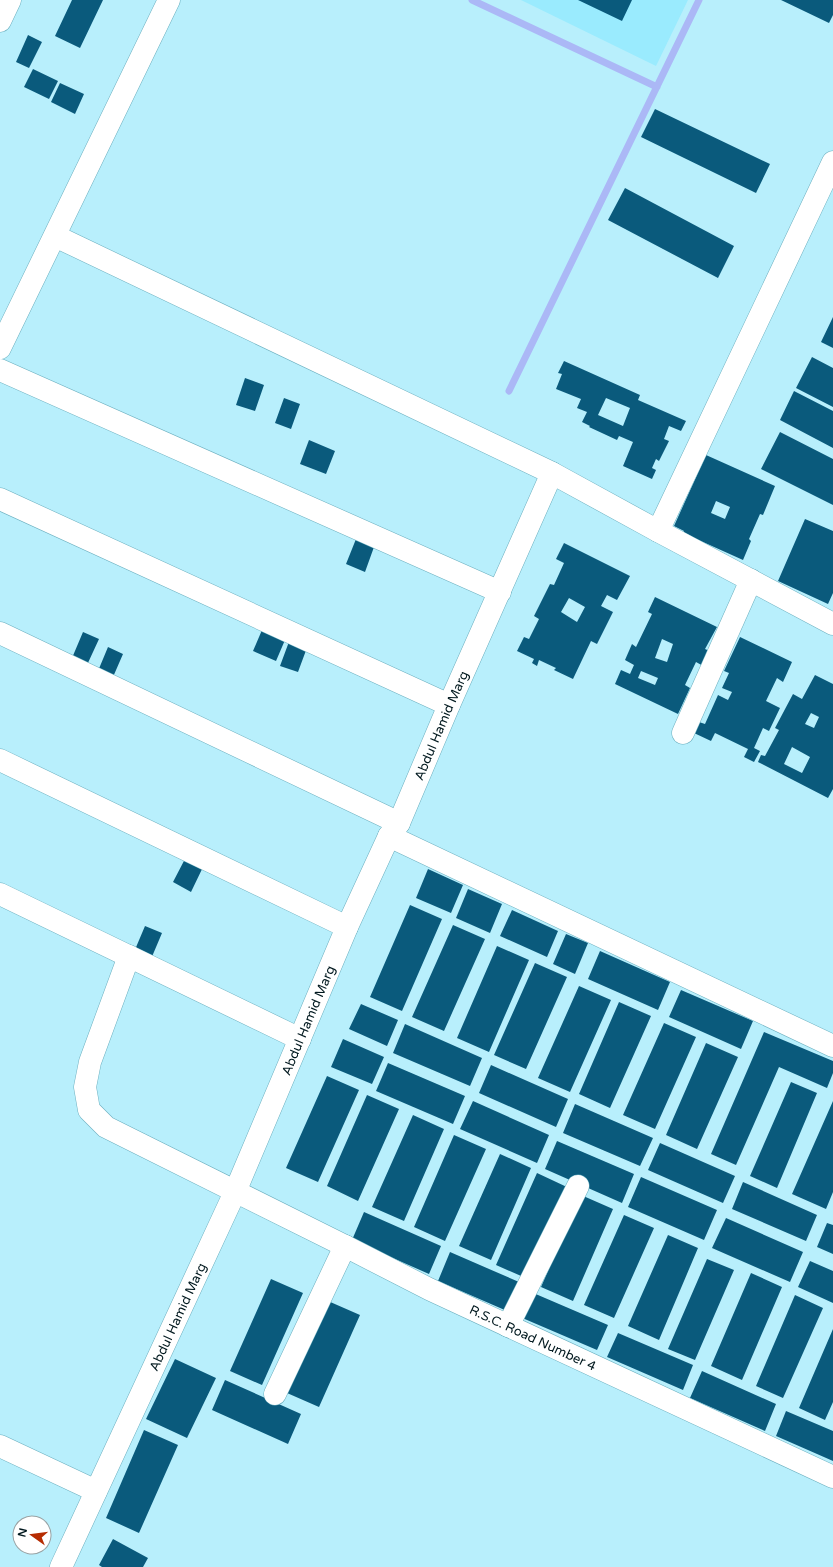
<svg xmlns="http://www.w3.org/2000/svg" width="833" height="1567" font-family="'Varela Round',sans-serif">
<rect width="100%" height="100%" fill="#b8effc"/>
<!-- built -->
<path fill="#9aebfe" d="M521,0H688L656,66Z"/>
<g fill="none" stroke-linecap="round" stroke-linejoin="round">
<!-- stream -->
<path stroke="#abb8f6" stroke-width="7" d="M472,0L657,87
M509,391L699,0"/>
</g>
<!-- building -->
<path fill="#0a5a7c" fill-rule="evenodd" d="M72,0H103L80,48L55,36Z
M578,0H632L622,21Z
M781,0H833V15L829,23Z
M28,35L42,42L29,68L16,62Z
M33,69L58,81L49,99L24,87Z
M60,83L84,94L75,114L51,102Z
M655,109L770,164L756,193L641,137Z
M625,188L734,246L718,278L608,220Z
M833,317V348L821,342Z
M812,357L833,368V407L796,388Z
M564,361L640,395L638,400L686,421L681,431L669,426L664,439L669,441L659,461L656,459L652,468L656,470L652,479L623,466L633,442L619,436L617,440L589,427L590,426L582,422L587,412L577,408L581,399L556,389L562,374L558,373ZM606,398L630,408L623,426L598,415Z
M245,378L264,385L255,411L236,405Z
M794,391L833,411V448L780,420Z
M284,398L300,404L291,429L275,423Z
M780,432L833,459V505L761,469Z
M309,440L335,451L326,474L300,464Z
M706,455L775,486L763,515L760,514L749,539L751,541L743,560L683,533L684,531L674,526ZM716,501L730,507L725,519L711,513Z
M805,519L833,531V593L828,604L778,581Z
M356,539L374,547L365,572L346,564Z
M564,543L630,576L617,600L607,595L601,606L613,612L597,644L591,641L573,679L554,670L556,668L539,660L537,666L532,663L534,659L517,651L524,637L529,639L539,619L534,616L550,584L554,585L564,563L556,559ZM569,598L585,607L577,622L561,612Z
M655,597L717,627L705,649L712,652L705,667L696,662L685,685L690,688L678,714L615,684L621,670L630,674L634,665L625,660L632,644L636,647L652,614L648,612ZM662,639L673,644L667,662L655,658ZM641,671L658,678L655,685L638,678Z
M262,630L285,640L276,661L253,651Z
M83,632L99,639L87,665L72,658Z
M740,637L792,662L783,682L777,678L766,701L780,708L769,731L763,728L754,748L760,751L754,762L744,757L748,749L715,733L711,741L694,733L699,722L705,724L718,695L728,700L732,692L722,688L729,673L724,671Z
M290,639L308,645L298,672L280,666Z
M108,647L123,654L113,677L98,671Z
M815,675L833,684V789L828,798L758,762L761,755L765,756L779,730L775,728L793,694L802,699ZM811,713L819,717L814,728L805,724ZM792,747L810,757L802,773L784,764Z
M186,857L204,865L191,892L173,882Z
M428,869L463,885L451,913L416,898Z
M468,889L502,904L490,933L456,918Z
M410,905L442,919L402,1011L370,997Z
M512,910L558,931L547,957L500,936Z
M453,925L485,939L444,1031L412,1017Z
M145,926L162,933L151,959L134,952Z
M566,934L588,943L575,974L553,964Z
M497,946L529,960L489,1052L457,1038Z
M600,951L670,982L658,1010L588,979Z
M535,963L567,977L526,1069L494,1055Z
M579,986L611,1000L570,1092L538,1078Z
M681,990L753,1021L741,1049L669,1017Z
M619,1002L651,1016L610,1108L579,1094Z
M361,1004L398,1020L387,1046L349,1029Z
M664,1023L696,1037L655,1129L623,1115Z
M405,1024L482,1058L470,1086L393,1053Z
M764,1032L833,1061V1073L827,1088L779,1067L736,1165L711,1154Z
M343,1039L384,1057L372,1084L331,1067Z
M706,1043L738,1057L697,1149L666,1135Z
M388,1063L465,1096L453,1124L376,1091Z
M491,1065L568,1099L556,1127L479,1093Z
M327,1076L359,1090L318,1182L286,1168Z
M791,1082L817,1093L777,1188L750,1176Z
M367,1095L399,1109L358,1201L327,1186Z
M473,1101L549,1135L537,1163L460,1129Z
M833,1101V1192L826,1209L792,1194Z
M575,1104L653,1138L640,1166L563,1133Z
M413,1115L444,1129L404,1221L372,1207Z
M454,1135L486,1149L445,1241L414,1227Z
M557,1141L634,1174L622,1203L545,1169Z
M660,1143L735,1176L723,1203L648,1170Z
M500,1154L531,1168L491,1260L459,1246Z
M537,1173L569,1188L528,1279L496,1265Z
M641,1177L717,1210L704,1240L628,1207Z
M743,1182L817,1215L806,1241L732,1209Z
M581,1195L613,1209L573,1301L541,1287Z
M364,1212L441,1246L429,1274L352,1240Z
M624,1215L654,1228L614,1318L584,1305Z
M726,1218L803,1252L790,1282L712,1248Z
M827,1223L833,1225V1254L817,1247Z
M668,1235L698,1248L659,1340L628,1326Z
M450,1252L519,1282L507,1311L438,1281Z
M707,1259L734,1270L695,1360L668,1349Z
M810,1261L833,1271V1303L798,1287Z
M751,1273L782,1287L742,1380L711,1366Z
M271,1279L303,1293L262,1385L230,1371Z
M531,1292L608,1325L597,1350L520,1317Z
M795,1295L823,1308L783,1398L756,1386Z
M328,1301L360,1315L319,1407L287,1393Z
M833,1329V1402L825,1420L799,1408Z
M618,1333L693,1365L683,1390L607,1357Z
M175,1359L216,1378L187,1438L146,1419Z
M702,1371L776,1404L765,1431L690,1398Z
M225,1380L301,1414L288,1444L212,1410Z
M786,1411L833,1431V1461L776,1436Z
M144,1430L178,1445L139,1533L106,1518Z
M113,1539L148,1558L143,1567H102L99,1565Z"/>
<g fill="none" stroke-linecap="round" stroke-linejoin="round">
<!-- minor casing -->
<g stroke="#6bafbf" stroke-width="23">
<g id="minor">
<path d="M0,21L10,0"/>
<path d="M55,236L552,473L658,531L833,624"/>
<path d="M0,348L169,0"/>
<path d="M0,370L500,592"/>
<path d="M0,499L449,705"/>
<path d="M658,531L833,162"/>
<path d="M0,633L399,823"/>
<path d="M683,733L751,580"/>
<path d="M0,760L347,927"/>
<path d="M389,836L833,1046"/>
<path d="M0,894L300,1039"/>
<path id="s1" d="M129,956L90,1062L85,1087L89,1110L106,1127L345,1246L429,1289L833,1477"/>
<path d="M508,1326L578,1186"/>
<path d="M275,1394L345,1246"/>
<path d="M0,1446L96,1491"/>
<path id="s2" d="M61,1567L235,1192L347,927L389,836L399,823L449,705L552,473"/>
</g>
</g>
<!-- minor -->
<use href="#minor" stroke="#fff" stroke-width="22"/>
</g>
<g text-anchor="middle" stroke-width="4" stroke-linejoin="round" paint-order="stroke">
<!-- street labels -->
<g font-size="13" fill="#00181e" stroke="#fff">
<text dy="5" stroke="none"><textPath href="#s2" startOffset="924">Abdul Hamid Marg</textPath></text>
<text dy="5" stroke="none"><textPath href="#s2" startOffset="600">Abdul Hamid Marg</textPath></text>
<text dy="5" stroke="none"><textPath href="#s2" startOffset="276">Abdul Hamid Marg</textPath></text>
<text dy="5" stroke="none"><textPath href="#s1" startOffset="662">R.S.C. Road Number 4</textPath></text>
</g>
</g>
<!-- north arrow -->
<g transform="translate(32 1535) rotate(284)"><circle r="19" fill="#ffffff" stroke="#99a3a5"/>
<path d="M0-3L7 15L0 10L-7 15Z" fill="#b62c02"/>
<text y="-6" font-size="11" font-weight="bold" text-anchor="middle" fill="#00181e">N</text>
</g>
</svg>
